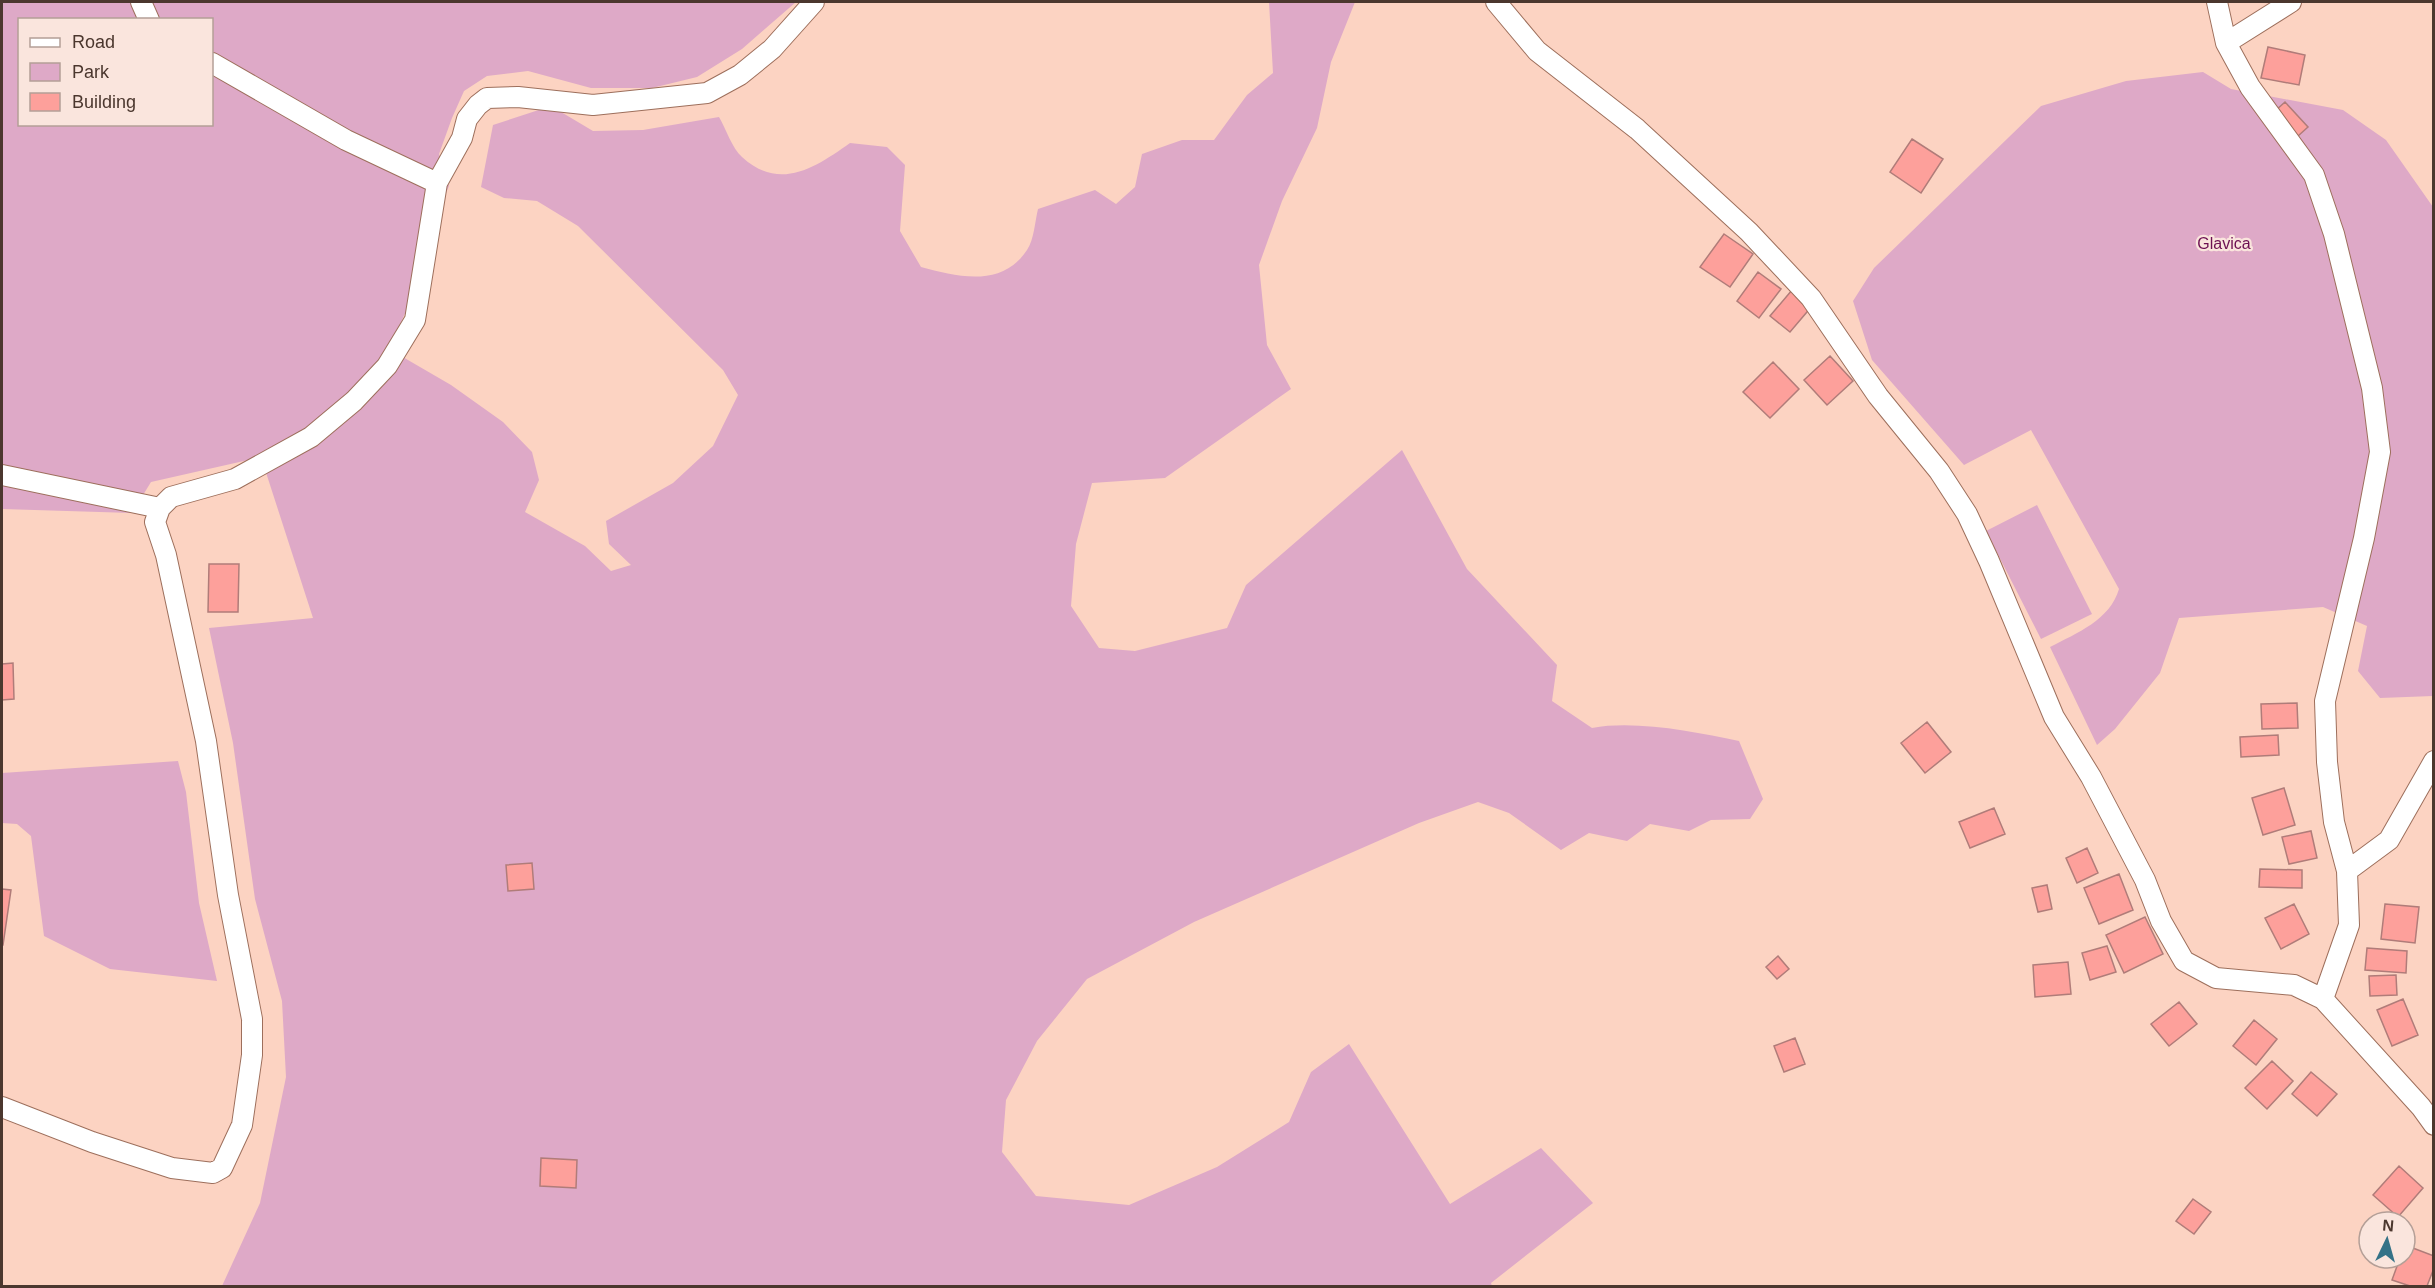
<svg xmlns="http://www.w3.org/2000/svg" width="2435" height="1288" font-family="Helvetica,sans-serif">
<rect width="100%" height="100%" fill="#fcd3c2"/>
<!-- green -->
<path fill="#dea9c7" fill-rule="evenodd" d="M2,2H796L742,49L697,77L652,88H591L528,71L487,76L464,91L452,118L439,154L449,186L425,241L415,291L389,349L451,385L503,422L532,452L539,480L525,512L585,546L611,571L631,565L609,544L606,521L673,483L713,446L738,395L723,370L578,226L537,201L504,198L481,187L493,125L551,106L593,131L643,130L719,117C726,129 732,148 742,157C780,192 816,167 850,143L887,147L905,165L900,231L921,267C958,277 1002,288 1027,250C1034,240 1035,221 1038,209L1095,190L1116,204L1135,187L1142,154L1182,140H1214L1247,95L1273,73L1269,2H1355L1331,62L1317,128L1282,201L1259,265L1267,345L1291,389L1165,478L1092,483L1076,544L1071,606L1099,648L1135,651L1227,628L1246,585L1402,450L1467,569L1557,665L1552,701L1592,728C1636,720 1695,732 1739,741L1763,799L1750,819L1711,820L1689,831L1650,824L1627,841L1589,833L1561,850L1509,813L1478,802L1419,823L1194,922L1087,979L1037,1041L1006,1100L1002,1152L1036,1196L1129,1205L1217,1167L1289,1122L1311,1072L1349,1044L1450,1204L1541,1148L1593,1203L1491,1283L1492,1286H222L260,1203L286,1077L282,1001L255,899L233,743L209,628L313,618L261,457L151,482L132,513L2,509ZM20,20H212V124H20Z
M2203,72L2231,89L2343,110L2386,140L2433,207V696L2380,698L2358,671L2367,626L2323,607L2179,618L2160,673L2115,729L2097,745L2050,647C2077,633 2110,620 2119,589L2031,430L1964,465L1872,360L1853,301L1874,268L2041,106L2126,81Z
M2037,505L2092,614L2041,639L1986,531Z
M178,761L186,792L199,903L217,981L110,969L44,936L31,836L17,824L2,823V773Z"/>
<!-- building -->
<path fill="#fda09b" stroke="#b07c79" stroke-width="1.5" d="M2268,47L2305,55L2299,85L2261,78Z
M2285,102L2308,127L2298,136L2275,111Z
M1912,139L1943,159L1921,193L1890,172Z
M1724,234L1753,254L1730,287L1700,267Z
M1758,272L1781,289L1759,318L1737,301Z
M1792,290L1812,306L1790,332L1770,316Z
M1830,356L1853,381L1827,405L1804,380Z
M1773,362L1799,389L1770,418L1743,392Z
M209,564H239L238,612H208Z
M13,663L14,699L2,700V664Z
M2297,703L2298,728L2262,729L2261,704Z
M1927,722L1951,752L1925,773L1901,743Z
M2278,735L2279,755L2241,757L2240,737Z
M2284,788L2295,825L2263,835L2252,798Z
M1994,808L2005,834L1970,848L1959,822Z
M2311,831L2317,858L2289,864L2282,837Z
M2087,848L2098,873L2077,883L2066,858Z
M532,863L534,889L508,891L506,865Z
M2260,869L2302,870V888L2259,887Z
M2119,874L2133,910L2099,924L2084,888Z
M2047,885L2052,909L2038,912L2032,888Z
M2,889L11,890L3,945H2Z
M2294,904L2309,934L2281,949L2265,918Z
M2385,904L2419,907L2415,943L2381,939Z
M2145,917L2163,954L2124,973L2106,935Z
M2107,946L2116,972L2090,980L2082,953Z
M2367,948L2407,951L2406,973L2365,970Z
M1778,956L1789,969L1777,979L1766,967Z
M2068,962L2071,994L2035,997L2033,965Z
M2396,975L2397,995L2370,996L2369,976Z
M2403,999L2418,1035L2392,1046L2377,1010Z
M2179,1002L2197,1024L2169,1046L2151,1024Z
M2254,1020L2277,1039L2256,1065L2233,1046Z
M1795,1038L1805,1064L1784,1072L1774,1046Z
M2272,1061L2293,1081L2267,1109L2245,1088Z
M2311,1072L2337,1094L2317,1116L2292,1094Z
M541,1158L577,1160L576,1188L540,1186Z
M2399,1166L2423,1188L2398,1217L2373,1195Z
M2193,1199L2211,1212L2194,1234L2176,1221Z
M2405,1245L2434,1256V1268L2427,1286H2410L2392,1280L2400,1258H2405Z"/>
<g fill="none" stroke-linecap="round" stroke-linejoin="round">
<!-- minor casing -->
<g stroke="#9d6f5c" stroke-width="22">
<path id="minor" d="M141,2L149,20
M1496,2L1537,51L1637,129L1749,232L1811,298L1878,396L1939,471L1967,514L1989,561L2054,717L2091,777L2145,880L2161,921L2184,961L2216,978L2294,985L2323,999
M2217,2L2226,43L2250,87L2314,175L2334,234L2372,388L2380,452L2364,538L2325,701L2327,762L2334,822L2347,871L2349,925L2323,999L2421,1107L2434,1125
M2226,43L2291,2
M212,63L346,140L437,183
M2,475L160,508
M2347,871L2389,840L2434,761
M2,1107L92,1142L172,1168L213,1173L222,1168L242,1125L252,1055V1019L228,895L206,741L166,555L155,522L160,508L171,497L235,479L311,437L354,401L387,366L415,320L437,183L462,138L467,119L478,105L487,98L518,97L593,105L707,93L740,75L772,49L814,2"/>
</g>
<!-- minor -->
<use href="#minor" stroke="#fff" stroke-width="20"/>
</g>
<g text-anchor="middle" stroke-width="4.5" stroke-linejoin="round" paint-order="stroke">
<!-- park labels -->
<g font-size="16" fill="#6d1052" stroke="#fae5dd">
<text x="2224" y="249">Glavica</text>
</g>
</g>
<!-- border -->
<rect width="2435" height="1288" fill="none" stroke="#4b372e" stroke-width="6"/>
<!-- legend -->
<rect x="18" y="18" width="195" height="108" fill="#fae5dd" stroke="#b49f97" stroke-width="1.5"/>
<rect x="30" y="38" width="30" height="9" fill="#ffffff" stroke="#b49f97" stroke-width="1.5"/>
<text x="72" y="48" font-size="18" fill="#4b372e">Road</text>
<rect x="30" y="63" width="30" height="18" fill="#dea9c7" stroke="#b49f97" stroke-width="1.5"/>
<text x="72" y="78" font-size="18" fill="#4b372e">Park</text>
<rect x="30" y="93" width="30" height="18" fill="#fda09b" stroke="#b49f97" stroke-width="1.5"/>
<text x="72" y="108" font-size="18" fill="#4b372e">Building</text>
<!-- north arrow -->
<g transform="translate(2387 1240) rotate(5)"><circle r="28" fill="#fae5dd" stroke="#b49f97" stroke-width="1.5"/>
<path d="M0-4.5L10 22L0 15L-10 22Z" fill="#347287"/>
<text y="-9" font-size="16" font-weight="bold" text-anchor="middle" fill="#4b372e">N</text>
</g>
</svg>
